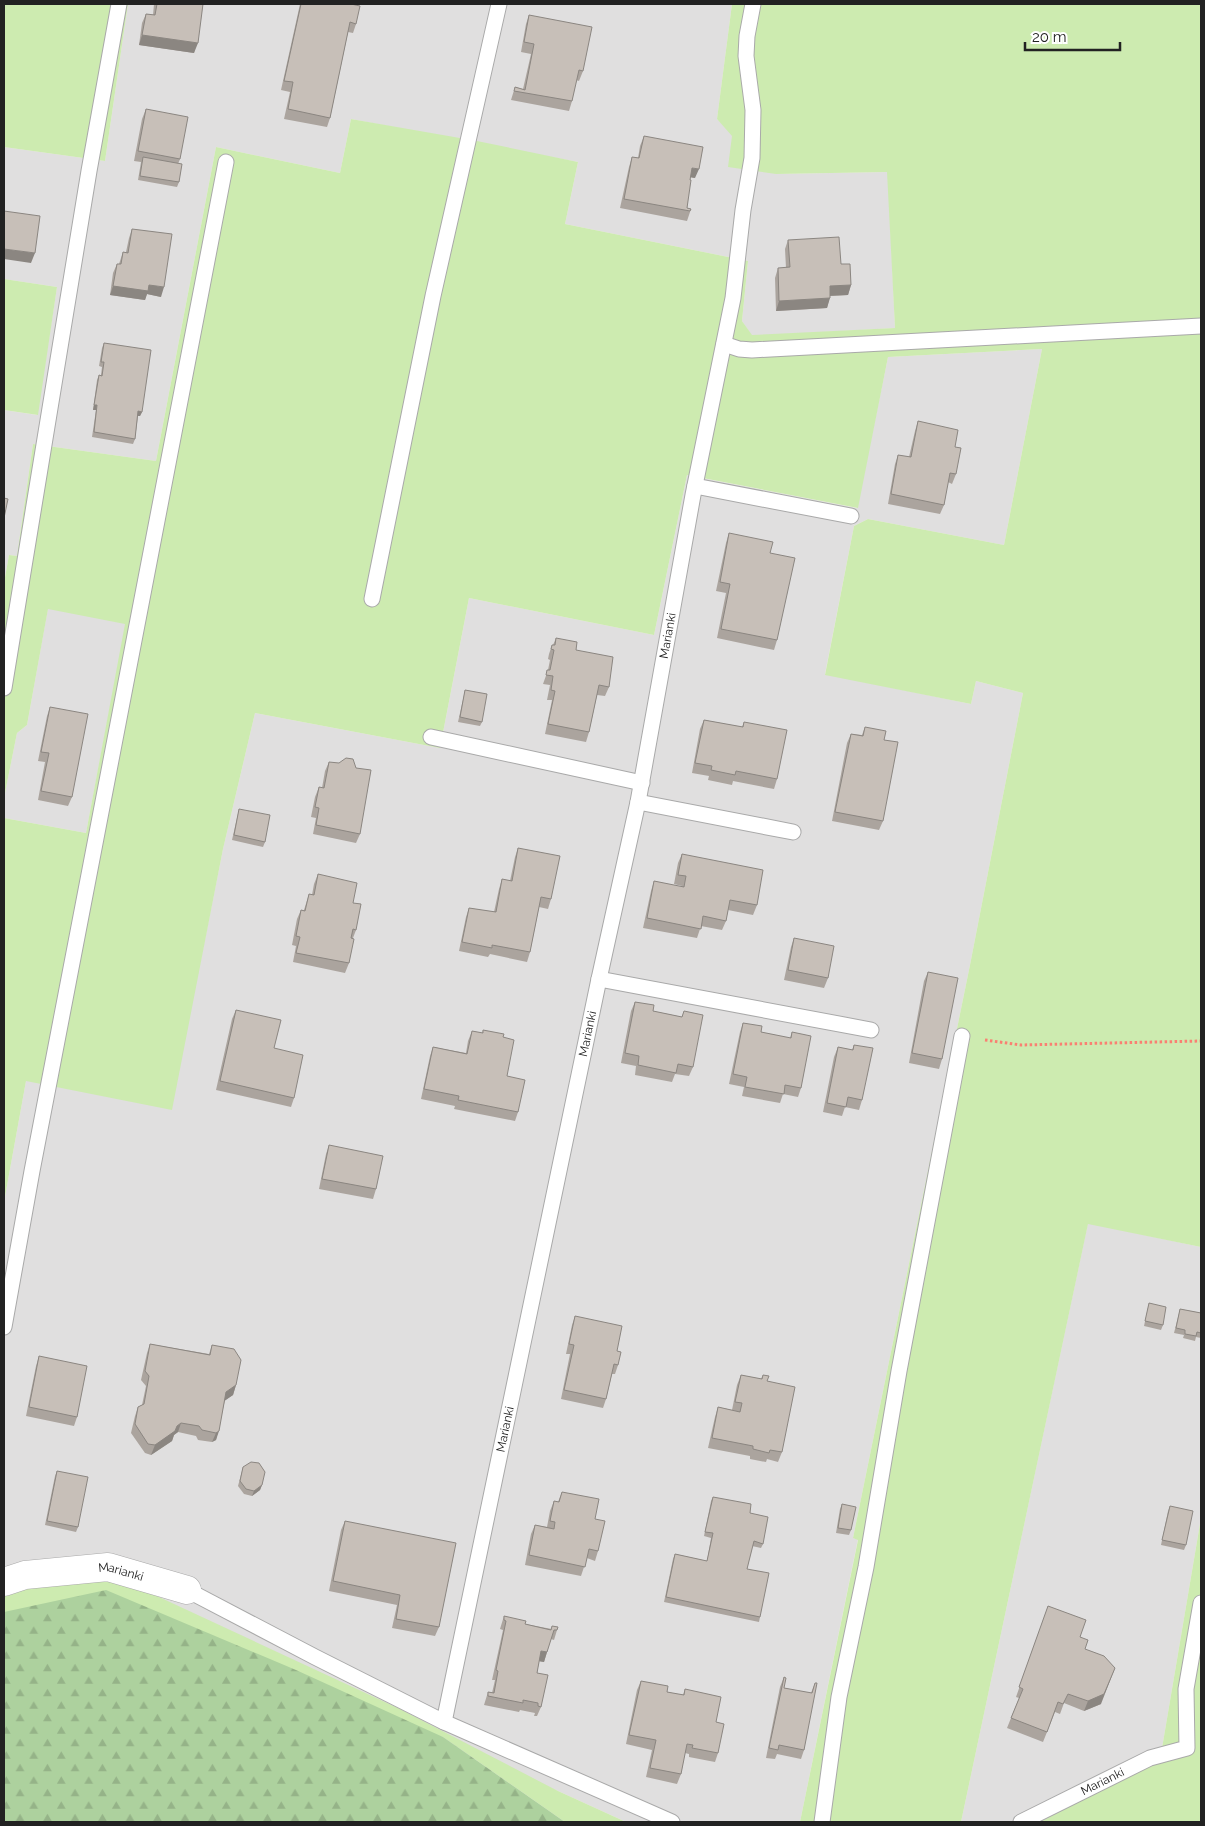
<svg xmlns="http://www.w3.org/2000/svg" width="1205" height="1826" font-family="Raleway,sans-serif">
<defs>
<pattern id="forest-firs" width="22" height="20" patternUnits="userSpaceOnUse" patternTransform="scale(1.25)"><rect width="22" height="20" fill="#add19e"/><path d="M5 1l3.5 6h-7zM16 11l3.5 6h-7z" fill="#95b388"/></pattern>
</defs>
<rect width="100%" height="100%" fill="#f2efe9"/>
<!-- residential -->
<path fill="#e0dfdf" d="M128,4H732L717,119L776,174L888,172L895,328L752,336L742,321L748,261L565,224L578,162L351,119L340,173L216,147L156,461L33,444L17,556L9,555L4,583V410L37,415L57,287L4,279V147L105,161Z
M1042,349L1004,545L868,519L854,526L825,674L971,704L976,681L1023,693L970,965L853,1538L858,1539L800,1822H626L558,1791L4,1572V1202L26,1081L200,964L223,849L255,713L440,748L469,598L654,635L687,475L857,508L888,357Z
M48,608L126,623L86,833L4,818V798L17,733L27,725Z
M1088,1223L1201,1247V1518L1160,1760L1040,1822H961Z"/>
<!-- grass -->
<path fill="#cdebb0" d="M4,4H128L105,161L4,147Z
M732,4H1201V1247L1088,1224L961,1822H800L858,1540L853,1538L970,965L1023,693L976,681L971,704L825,675L854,526L868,519L1004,545L1042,349L888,357L858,508L687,475L654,635L469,598L440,748L255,713L223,849L172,1110L26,1081L4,1202V818L86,833L125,624L48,609L27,725L17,733L4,798V583L9,555L17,556L33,444L156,461L216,147L340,173L351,119L477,141L578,162L565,224L748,261L742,321L752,335L895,328L887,172L776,174L728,167L732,136L717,119Z
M4,279L57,287L38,415L4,410Z
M1201,1518V1822H1040L1160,1760Z
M50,1564L131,1584L400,1709L558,1791L626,1822H565L443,1737L4,1612V1572Z"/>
<!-- forest -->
<path fill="url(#forest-firs)" d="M106,1590L296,1670L443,1737L565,1822H4V1612Z"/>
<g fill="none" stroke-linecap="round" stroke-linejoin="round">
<!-- service casing -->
<g stroke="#a9a9a9" stroke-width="17">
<g id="service">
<path d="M724,344L739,349L752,350L1201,326"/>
<path d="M695,486L851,516"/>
<path d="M372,599L433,296L499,4"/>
<path d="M4,688L89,171L119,4"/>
<path d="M431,737L642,783"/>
<path d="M638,802L793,832"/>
<path d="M599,979L871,1030"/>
<path d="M4,1327L32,1171L226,162"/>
<path id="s1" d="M187,1590L315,1657L444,1722L599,979L638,802L693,495L733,298L743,210L752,158L753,110L746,56L747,36L753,4"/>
<path d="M444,1722L672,1822"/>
<path d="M822,1822L839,1697L866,1567L899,1371L962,1036"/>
<path id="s2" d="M1021,1822L1150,1758L1187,1748L1186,1689L1201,1603"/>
</g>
</g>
<!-- minor casing -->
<g stroke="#a9a9a9" stroke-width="29">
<g id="minor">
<path id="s3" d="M4,1582L25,1575L108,1567L187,1590"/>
</g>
</g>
<!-- path -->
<path stroke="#fa8072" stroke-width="3" stroke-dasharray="2.5 2.5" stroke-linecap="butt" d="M985,1040L1021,1045L1201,1041"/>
<!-- service -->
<use href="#service" stroke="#fff" stroke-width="15"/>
<!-- minor -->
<use href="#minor" stroke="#fff" stroke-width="28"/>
</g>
<!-- wall -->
<path fill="#aba49e" d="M154,4H203L194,53L139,45L142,23L146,14L153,15Z
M300,4H351L356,24L353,33L348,32L330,118L327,127L284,119L290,92L281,90Z
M529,15L583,71L579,81L576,80L572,101L569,111L511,100L515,87L523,89L531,54L521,52L526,24Z
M146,109L180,159L178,164L179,182L177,187L138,180L141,162L134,161L142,119Z
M644,136L695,178L690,177L687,208L691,209L687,221L620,208L629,167L632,157L638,158L640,146Z
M132,229L161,297L147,294L145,300L110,295L113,273L117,264H119L123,252H126L129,238Z
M788,240L851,285L848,295L830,296L827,308L776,311L775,278L778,268H786L785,249Z
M104,343L142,412L140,416H138L135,439L133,444L92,437L96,410H93L97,380L99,375H101L102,367L99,366L102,348Z
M918,421L955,447L956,474L952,484L948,482L944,505L940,514L888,504L895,464L898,455L909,457L915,431Z
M729,533L777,640L774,650L717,638L726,593L716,591L726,543Z
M556,638L576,650L609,687L605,696L597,695L589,732L586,742L545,734L552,700H547L550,685L543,684L548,670L550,660L548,659L549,654L552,645H553Z
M465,690L482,722L480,726L458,722L464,695Z
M50,707L72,797L68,806L38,800L45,762L38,761L47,716Z
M704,720L742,727L744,722L777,779L774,789L733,781L732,785L708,780L709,776L692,773L700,729Z
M865,727L883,821L879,830L832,821L847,743L851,734L862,735Z
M329,762L360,834L356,843L313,834L316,818L311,817L315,797L319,787L322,788L325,771Z
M239,809L265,842L263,847L232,840Z
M518,848L551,899L548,909L539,907L530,952L527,962L490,954L488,957L459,951L466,917L469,908L494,912L499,889L502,879L510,881L515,857Z
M682,854L757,905L753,915L728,910L726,921L722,930L701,926L697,938L643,928L651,891L654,881L682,887V886L674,884L678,863Z
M318,874L353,903L356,930L353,938L349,963L345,973L293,962L296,946L292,945L297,919L301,910H304L309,894L312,895L314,884Z
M794,938L828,978L824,988L784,980L791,947Z
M928,972L942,1059L939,1069L909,1063L924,981Z
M635,1002L653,1011L682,1017L684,1011L693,1067L689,1076L675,1074L672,1082L635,1075L636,1066L621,1063L631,1011Z
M236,1010L274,1048L294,1098L291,1107L216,1090L232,1019Z
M743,1023L761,1032L790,1038L792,1032L801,1088L798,1097L783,1094L780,1103L742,1096L744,1087L729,1084L740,1032Z
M483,1030L503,1037L507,1076L518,1112L515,1121L454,1109L455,1106L421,1099L430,1056L433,1047L466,1053L468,1041L472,1031L482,1033Z
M854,1045L862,1100L859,1110L845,1107L842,1116L823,1112L834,1057L838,1047L852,1050Z
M329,1145L376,1189L373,1199L319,1189L326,1154Z
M1149,1303L1163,1325L1161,1330L1144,1326Z
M1180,1309L1201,1313V1338L1196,1337L1195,1341L1183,1338L1184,1335L1174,1333Z
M575,1316L617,1351L618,1365L615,1374H612L606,1399L603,1408L561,1399L570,1354H566L572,1325Z
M150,1344L209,1354L212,1345L236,1385L233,1395L225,1400L216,1440L212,1442L198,1440L196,1436L178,1432L174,1435L172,1441L151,1455L145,1453L131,1433L135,1416L138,1407L142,1405L146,1386L141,1380L147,1353Z
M39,1356L77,1417L74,1426L26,1416L36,1366Z
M741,1375L761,1379L763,1375L767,1381L782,1452L778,1462L767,1459L766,1462L750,1459V1456L708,1448L715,1417L718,1407L732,1410L737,1385Z
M243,1467L262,1485L260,1490L252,1496L244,1494L238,1486Z
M57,1471L78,1527L76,1532L45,1525L55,1476Z
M562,1492L595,1519L598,1551L595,1561L587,1558L581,1576L525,1565L531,1534L535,1525L547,1527L550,1511L554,1501L558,1502Z
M713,1497L750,1513L763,1544L761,1548L752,1546L747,1569L760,1617L759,1622L664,1602L673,1559L675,1554L707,1561L711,1538L704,1536L711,1501Z
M842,1504L851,1530L849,1535L836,1533L840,1509Z
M1170,1506L1186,1545L1184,1550L1161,1545L1168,1511Z
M345,1521L439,1627L435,1636L392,1628L397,1605L329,1591L341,1530Z
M1048,1606L1080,1637L1085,1649L1101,1704L1084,1711L1064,1703L1060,1714L1055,1712L1043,1742L1007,1728L1019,1698L1016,1697Z
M504,1616L525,1624L557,1630L554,1640L551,1639L544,1662L539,1661L537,1673L541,1707L537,1716H534L535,1713L520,1710L519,1712L484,1705L488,1692L492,1693L495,1680H492L503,1630L500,1629Z
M784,1677V1688L811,1693L815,1683L804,1750L801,1759L777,1754L775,1759L766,1758L780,1687Z
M641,1681L667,1692L683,1695L685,1689L716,1722L718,1753L715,1762L689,1757V1754L685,1753L681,1774L677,1784L646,1777L652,1750L626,1744L637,1690Z"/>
<!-- shaded-wall -->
<path fill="#8b8681" d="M142,35L198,43L194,53L139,45Z
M692,168L699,169L695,178L689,177Z
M4,249L35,253L31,263L4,259Z
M149,285L164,287L161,297L147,294L145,300L110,295L113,286Z
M851,285L848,295L826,296L830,286Z
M830,298L827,308L776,311L779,301Z
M94,405H97L96,410H93Z
M138,411L142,412L140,416H137Z
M236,1385L233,1395L223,1402L226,1392Z
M181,1423L178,1432L174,1435L172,1441L151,1455L155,1445Z
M219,1431L216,1440L212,1442L216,1433Z
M262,1485L260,1490L252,1496L254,1491Z
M541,1651L547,1652L544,1662L538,1661Z
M1115,1668L1101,1704L1084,1711L1088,1701Z"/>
<!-- building -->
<path fill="#c7bfb8" stroke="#8b8681" d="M157,4H203L198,43L142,35L146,14L155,15Z
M301,4H351L360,6L356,24L350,22L330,118L288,109L293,82L284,81Z
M529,15L592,27L583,71L579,70L572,101L514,91L515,87L525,90L534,44L524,42Z
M146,109L188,117L180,159L138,151Z
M644,136L703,147L699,169L692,168L690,180H691L687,208L691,209L690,211L624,199L632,157L639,158Z
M143,157L182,164L179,182L140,176Z
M4,211L40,216L35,253L4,249Z
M132,229L172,234L164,287L149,285L148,291L113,286L117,264H121L123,252L128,253Z
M839,237L841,264H850L851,285L830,286V298L779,301L778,268L790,267L788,240Z
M104,343L151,350L142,412L138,411L135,439L94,432L97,405H94L99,375L102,376L104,362H101Z
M918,421L958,430L955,447L961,448L956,474L950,473L944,505L891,494L898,455L911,457Z
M4,498L8,499L4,518Z
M729,533L773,542L770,553L795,558L777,640L721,629L730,584L720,582Z
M556,638L577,642L576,650L613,657L609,687L599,685L589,732L548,724L555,691L551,690L553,676L546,675L547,670H550L554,650L551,649L552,645H555Z
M465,690L487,694L482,722L460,717Z
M50,707L88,714L72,797L41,791L49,753L41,752Z
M704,720L743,727L744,722L787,730L777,779L736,771L735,775L711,770L712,766L695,763Z
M865,727L886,731L884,740L898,742L883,821L835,812L851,734L863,736Z
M346,758L353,759L356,768L371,770L360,834L316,825L319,808L315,807L319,787L324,788L329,762L339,763Z
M239,809L270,815L265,842L234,835Z
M518,848L560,856L551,899L541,897L530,952L492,945V948L462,942L469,908L496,912L502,879L512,881Z
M682,854L763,870L757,905L730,900L726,921L703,916L701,929L647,918L654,881L684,887L686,876L678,875Z
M318,874L357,883L353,903L361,904L356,930L353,929L351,938L354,939L349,963L296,953L300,937L296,936L301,910L305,911L309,894L314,895Z
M794,938L834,946L828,978L788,970Z
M928,972L958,978L942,1059L912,1053Z
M635,1002L654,1005L653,1011L682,1017L684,1011L703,1015L693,1067L678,1064L676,1073L638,1065L639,1056L625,1053Z
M236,1010L281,1020L274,1048L303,1055L294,1098L220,1081Z
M743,1023L762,1026L761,1032L791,1038L792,1032L811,1036L801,1088L785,1085L784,1094L745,1087L747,1077L733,1074Z
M483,1030L504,1034L503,1037L514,1040L507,1076L525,1080L518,1112L458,1100L459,1096L424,1089L433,1047L467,1054L472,1031L483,1033Z
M854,1045L873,1048L862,1100L848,1097L846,1107L827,1103L838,1047L853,1050Z
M329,1145L383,1156L376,1189L322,1179Z
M1149,1303L1166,1307L1163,1325L1145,1321Z
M1180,1309L1201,1313V1333L1197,1332L1196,1336L1185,1334V1330L1176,1328Z
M575,1316L622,1326L617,1351L621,1352L618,1365L614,1364L606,1399L564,1390L574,1345L569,1344Z
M150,1344L210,1355L212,1345L234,1349L241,1360L236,1385L226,1392L219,1431L216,1433L202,1430L199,1426L181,1423L177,1426L175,1431L155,1445L148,1444L135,1424L138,1407L144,1404L149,1376L145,1371Z
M39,1356L87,1366L77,1417L29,1407Z
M741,1375L762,1379L763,1375L769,1376L767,1381L795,1387L782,1452L770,1450L769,1453L753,1449V1446L712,1438L718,1407L740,1412L742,1403L735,1402Z
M251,1462L259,1463L265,1472L262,1485L254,1491L246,1489L240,1481L243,1467Z
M57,1471L88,1477L78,1527L47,1521Z
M562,1492L599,1499L595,1519L605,1521L598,1551L589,1549L585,1567L529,1555L535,1525L554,1529L555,1522L550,1521L554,1501L559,1502Z
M713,1497L751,1504L750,1513L768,1517L763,1544L754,1541L747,1569L769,1573L760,1617L666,1597L675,1554L707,1561L713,1533L705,1532Z
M842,1504L856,1507L851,1530L838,1528Z
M1170,1506L1193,1511L1186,1545L1162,1540Z
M345,1521L456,1543L439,1627L396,1619L400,1595L333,1581Z
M1048,1606L1086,1620L1080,1637L1088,1640L1085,1649L1104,1656L1115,1668L1104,1694L1088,1701L1068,1694L1063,1704L1058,1702L1047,1732L1011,1718L1023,1689L1019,1687Z
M504,1616L526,1621L525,1624L551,1630L552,1626L558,1627L557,1630H554L547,1652L541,1651L537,1673L548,1675L541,1707L538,1706V1703L523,1700V1703L488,1696V1692L494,1693L498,1671L496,1670L506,1621L504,1620Z
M784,1677L786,1678L784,1688L812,1693L815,1683H817L804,1750L779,1745L778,1750L769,1748Z
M641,1681L668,1686L667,1692L684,1695L685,1689L721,1697L716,1722L724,1724L718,1753L692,1748L693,1745L687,1744L681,1774L650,1768L656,1740L629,1735Z"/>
<g text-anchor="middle" stroke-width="4" stroke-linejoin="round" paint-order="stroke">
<!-- street labels -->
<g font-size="12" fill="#222" stroke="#fff">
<text dy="4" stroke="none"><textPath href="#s1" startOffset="1398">Marianki</textPath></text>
<text dy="4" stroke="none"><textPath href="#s1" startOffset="992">Marianki</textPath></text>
<text dy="4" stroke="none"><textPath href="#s1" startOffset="588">Marianki</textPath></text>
<text dy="4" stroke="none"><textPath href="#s3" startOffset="119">Marianki</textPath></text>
<text dy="4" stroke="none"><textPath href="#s2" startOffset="91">Marianki</textPath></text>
</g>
</g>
<!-- border -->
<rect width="1205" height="1826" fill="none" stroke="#222222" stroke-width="10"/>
<!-- scale -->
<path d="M1025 42v8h95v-8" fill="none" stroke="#222222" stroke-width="2.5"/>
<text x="1032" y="42" font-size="15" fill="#222222" stroke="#ffffff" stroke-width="4" paint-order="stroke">20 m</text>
</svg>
